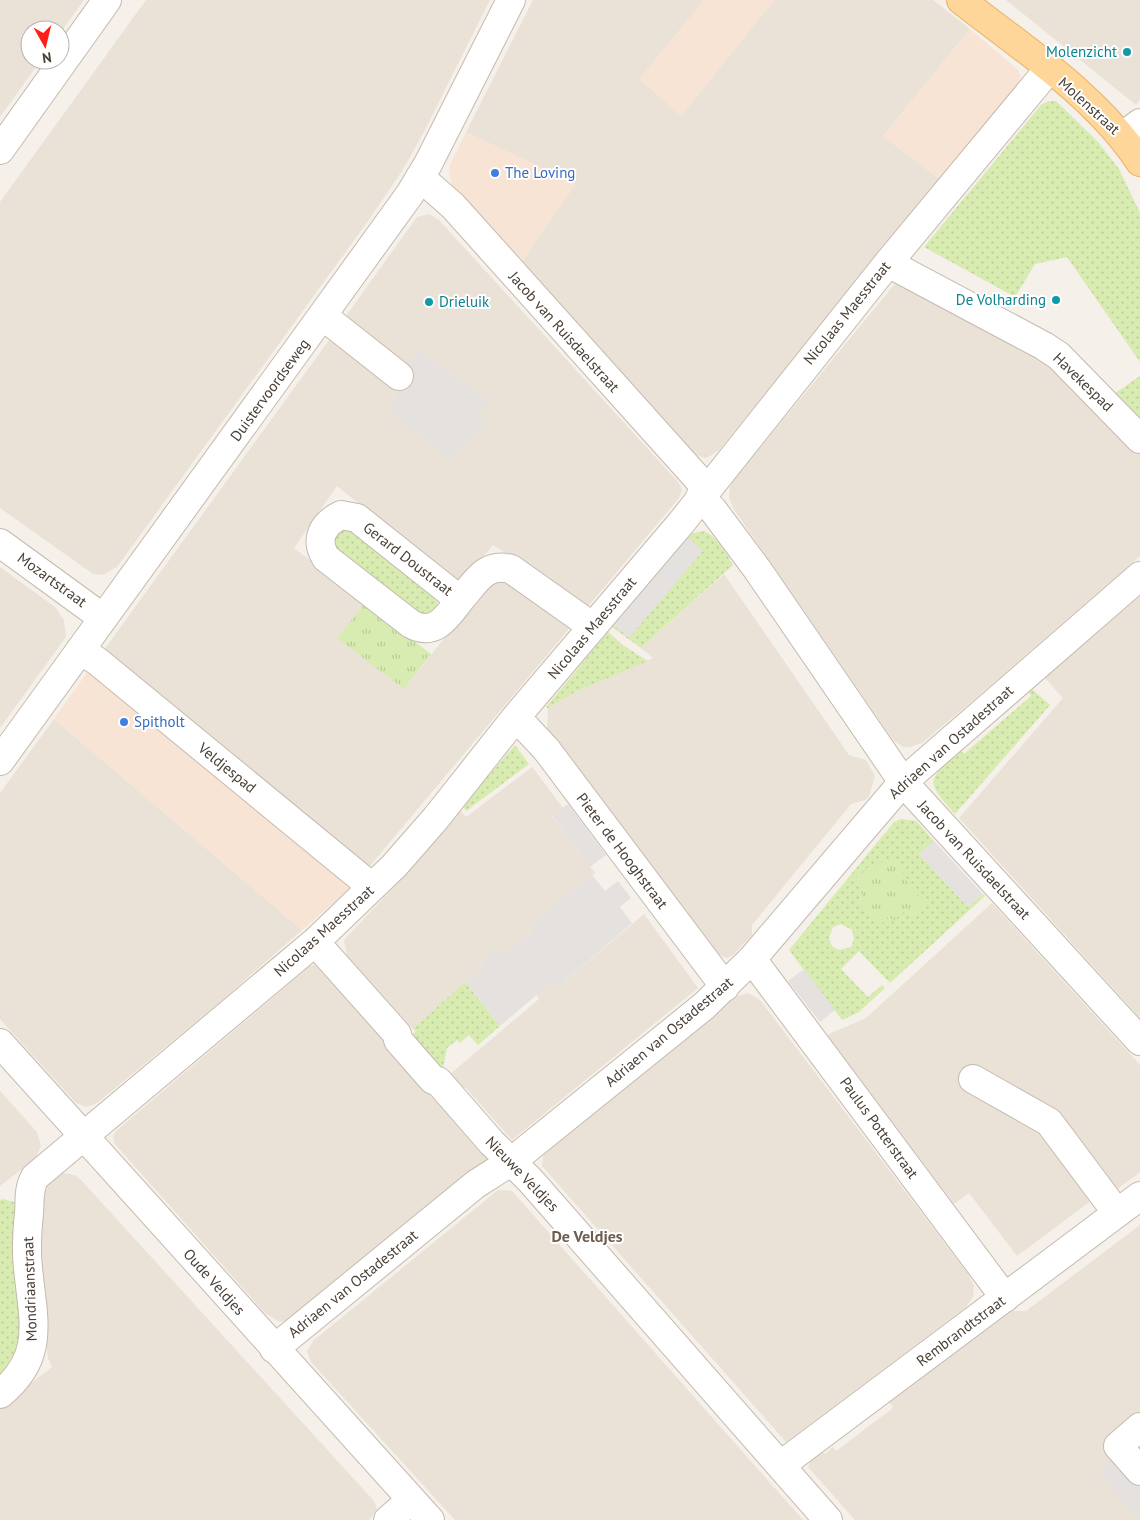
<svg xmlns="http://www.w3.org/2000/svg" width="1140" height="1520" font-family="'PT Sans',sans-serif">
<defs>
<pattern id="grass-dots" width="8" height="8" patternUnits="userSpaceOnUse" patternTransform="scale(1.25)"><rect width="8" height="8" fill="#d8ebb1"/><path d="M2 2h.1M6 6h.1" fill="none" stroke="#bbcb99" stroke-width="1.8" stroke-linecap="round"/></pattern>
<pattern id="park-tufts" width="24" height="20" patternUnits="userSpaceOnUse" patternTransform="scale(1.25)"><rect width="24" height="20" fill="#d8ebb1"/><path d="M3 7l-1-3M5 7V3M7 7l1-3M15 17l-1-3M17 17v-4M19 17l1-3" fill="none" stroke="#bbcb99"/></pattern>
</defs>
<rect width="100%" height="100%" fill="#f5f0e9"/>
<!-- residential -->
<path fill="#eae2d7" d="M0,0H84L60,33V30H30V60H41L0,117Z
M146,0H490L424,132L402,171L368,221L117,567L102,575L93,574L0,508V202Z
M533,0H704L697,9L681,116L774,0H933L970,29L883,136L941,180L719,450L710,456L705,458L694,454L520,264L575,184L466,132Z
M1006,0H1140V99L1136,105Z
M429,214L439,220L679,483L682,490L679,498L585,610L556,586L493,545L460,584L337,486L294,548L365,603L404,689L492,578L501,575L573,624L369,867L101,654L332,336L487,424L477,416L488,400L418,350L405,368L343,320L417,217Z
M898,280L1043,359L1140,452V556L976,698L922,743L910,747H903L893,740L733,508L729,497L730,487L735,478Z
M0,567L55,607L64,620L66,637L0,728Z
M724,574L849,755L866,760L875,776L869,796L865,800L851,804L752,925V935L733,955L727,958L719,955L705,938L547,729L548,708L577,691L653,658L641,648Z
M1140,596V1018L959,818L1063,698L1045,678Z
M54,719L302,930L221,1001L97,1103L87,1107L76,1103L0,1019V793Z
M532,767L563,808L552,816L595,873L530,926L534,931L503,958L495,948L478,970L413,1029L347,955L344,940L407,873L460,810L466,817Z
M992,903L1140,1065V1172L1112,1193L1108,1188L1017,1256L969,1193L954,1204L827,1035L866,1018Z
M644,914L698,988L512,1140L465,1087L462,1090L449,1075L539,999L536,995L553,981L558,987Z
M315,965L491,1158L289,1320L280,1322L265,1313L114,1143L113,1136L116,1131L310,966Z
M748,993L760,1000L968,1274L974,1286L973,1297L966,1307L786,1442L542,1166L544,1152L735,997Z
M0,1091L37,1132L41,1146L35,1159L0,1186Z
M62,1173L75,1175L81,1180L374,1501L377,1509L369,1520H0V1407L52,1367L48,1358L46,1339L48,1321L40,1272L38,1231L46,1187L50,1180Z
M498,1190L512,1191L803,1520H455L311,1362L307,1351L313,1341Z
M1140,1225V1520H855L808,1467L811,1460L822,1452L825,1454L833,1447L836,1451L893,1408L889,1401L1007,1311H1026Z"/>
<!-- commercial -->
<path fill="#f8e4d4" d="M704,0H774L681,116L639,79Z
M970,29L1018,70L1021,77L1017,87L941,180L883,136Z
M466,132L576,184L520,264L452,188L449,167Z
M91,667L353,886L302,930L54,719Z"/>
<!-- grass -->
<path fill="url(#grass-dots)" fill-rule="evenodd" d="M1048,101H1056L1098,142L1119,169L1140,213V362L1067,257L1035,264L1015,297L924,247L1041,105Z
M1140,376V426L1111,396Z
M346,526L438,598L436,611L424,617L334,550L331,536Z
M704,531C718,537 725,552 733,565L641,648L612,627L614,625L629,637L702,551L688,538L693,533Z
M608,632L624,646L648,661L577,691L548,708L546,707Z
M1032,689L1050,705L955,814C924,780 927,780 961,751L964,754L1031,696L1029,692Z
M515,745L529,764L466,811L463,806Z
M901,819L916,821L934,841L919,854L968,907L983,894L985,896L890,983L859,951L841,969L868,997L882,985L885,988L859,1012L842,1020L789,950L894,822ZM869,867L907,909L893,920L858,903L863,898V889L855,880ZM841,924L852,930L854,939L851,947L839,950L832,946L829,938L833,927Z
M465,982L500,1026L478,1045L469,1035L460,1043L457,1040L447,1048L443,1068L440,1065L436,1069L409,1037L416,1031L413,1029Z
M3,1199L17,1203L25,1345L0,1383V1200Z"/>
<!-- park -->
<path fill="url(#park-tufts)" d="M365,603L431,654L404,689L337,638Z
M883,861H896L905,871L901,875L926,904L913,915L907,909L893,921L889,917L879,926L858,903L863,898V889L854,880L869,867L873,871Z"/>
<!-- parking -->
<path fill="#e4e1de" d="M418,350L489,400L477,416L488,424L449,459L388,411L400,391L392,385Z
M688,538L703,551L629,638L614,625Z
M568,804L606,855L590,867L552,815Z
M934,841L983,894L968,907L919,854Z
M592,875L605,891L618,881L631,898L620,907L632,923L558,987L553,981L500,1026L465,982L478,970L495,947L503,957L534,931L530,926Z
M804,969L835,1010L820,1022L788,981Z
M1115,1458L1140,1486V1520L1098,1473Z"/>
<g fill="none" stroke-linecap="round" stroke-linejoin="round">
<!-- minor casing -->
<g stroke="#c5baae" stroke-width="30">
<path id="minor" d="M1123,136L1140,123
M0,150L107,0
M420,177L453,206L707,489
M888,263L1044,346L1059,356L1140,439
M323,316L399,376
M700,497L713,510L757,569L903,782L1140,1041
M341,515L357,518L460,600C447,617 435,637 411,624L326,558C314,539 323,524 341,515Z
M0,543L103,618
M460,600C476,582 485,562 511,569L593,627
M80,650L97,661L372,887
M516,717L546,749L725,987
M0,761L410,194L428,164L511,0
M315,942L397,1034L398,1040L433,1080L438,1081L492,1143L530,1180L828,1520
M752,959L1005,1298
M0,1043L430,1520
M973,1079L1049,1122L1117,1213
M274,1349L476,1184L512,1161L704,1006L752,959L903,782L1140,576
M0,1394C46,1357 33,1320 28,1268C26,1250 27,1232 29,1214C30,1201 28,1189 35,1177L315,942L394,866L436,818L516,717L681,523L888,263L1049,69
M1140,1427L1118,1446L1140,1471
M781,1465L1140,1196
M388,1520L411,1500"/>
</g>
<!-- major casing -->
<g stroke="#eab163" stroke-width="30">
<path id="major" d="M961,0C1023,49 1096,95 1140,162"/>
</g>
<!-- minor -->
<use href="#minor" stroke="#fff" stroke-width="28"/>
<!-- major -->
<use href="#major" stroke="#ffd699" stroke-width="28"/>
</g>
<!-- markers -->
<g fill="#0f9aa8" stroke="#fff" stroke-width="2">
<circle cx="1127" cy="52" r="5"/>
<circle cx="1056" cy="300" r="5"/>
<circle cx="429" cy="302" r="5"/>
</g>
<g fill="#3f7fe0" stroke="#fff" stroke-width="2">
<circle cx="495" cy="173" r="5"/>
<circle cx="124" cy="722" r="5"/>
</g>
<g text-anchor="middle" stroke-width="4" stroke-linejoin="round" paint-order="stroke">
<!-- culture labels -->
<g font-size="15" fill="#0d838f" stroke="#fff" text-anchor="end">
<text x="1117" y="57">Molenzicht</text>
<text x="1046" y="305">De Volharding</text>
<text x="439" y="307" text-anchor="start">Drieluik</text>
</g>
<!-- street labels -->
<g font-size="15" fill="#4a4037" stroke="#fff">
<text transform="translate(1089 106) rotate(42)" y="5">Molenstraat</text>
<text transform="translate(847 313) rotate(-51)" y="5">Nicolaas Maesstraat</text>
<text transform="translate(564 332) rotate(48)" y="5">Jacob van Ruisdaelstraat</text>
<text transform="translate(1083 382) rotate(44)" y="5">Havekespad</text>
<text transform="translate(270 390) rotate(-54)" y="5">Duistervoordseweg</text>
<text transform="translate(408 559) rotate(38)" y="5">Gerard Doustraat</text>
<text transform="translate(52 580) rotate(36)" y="5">Mozartstraat</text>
<text transform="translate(592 628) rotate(-50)" y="5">Nicolaas Maesstraat</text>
<text transform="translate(951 742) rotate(-42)" y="5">Adriaen van Ostadestraat</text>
<text transform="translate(227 768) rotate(39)" y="5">Veldjespad</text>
<text transform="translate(622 851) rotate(53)" y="5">Pieter de Hooghstraat</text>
<text transform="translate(974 860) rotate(47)" y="5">Jacob van Ruisdaelstraat</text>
<text transform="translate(324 931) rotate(-42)" y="5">Nicolaas Maesstraat</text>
<text transform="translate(669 1032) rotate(-40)" y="5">Adriaen van Ostadestraat</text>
<text transform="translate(879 1128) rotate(54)" y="5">Paulus Potterstraat</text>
<text transform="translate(522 1174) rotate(46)" y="5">Nieuwe Veldjes</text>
<text transform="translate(214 1282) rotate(48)" y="5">Oude Veldjes</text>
<text transform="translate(353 1284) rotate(-39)" y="5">Adriaen van Ostadestraat</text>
<text transform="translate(30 1289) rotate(-92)" y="5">Mondriaanstraat</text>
<text transform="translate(961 1331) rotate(-37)" y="5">Rembrandtstraat</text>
</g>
<!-- shop labels -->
<g font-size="15" fill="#366cbe" stroke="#fff" text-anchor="start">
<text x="505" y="178">The Loving</text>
<text x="134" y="727">Spitholt</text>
</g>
<!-- neighbourhood labels -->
<g font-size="16" font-weight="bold" fill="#6d5d4e" stroke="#fff">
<text x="587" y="1242">De Veldjes</text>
</g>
</g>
<!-- north arrow -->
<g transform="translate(45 45) rotate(172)"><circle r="24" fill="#ffffff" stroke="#b7b3af"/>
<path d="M0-4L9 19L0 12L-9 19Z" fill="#ff1e17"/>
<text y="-8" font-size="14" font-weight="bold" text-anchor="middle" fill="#4a4037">N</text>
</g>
</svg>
